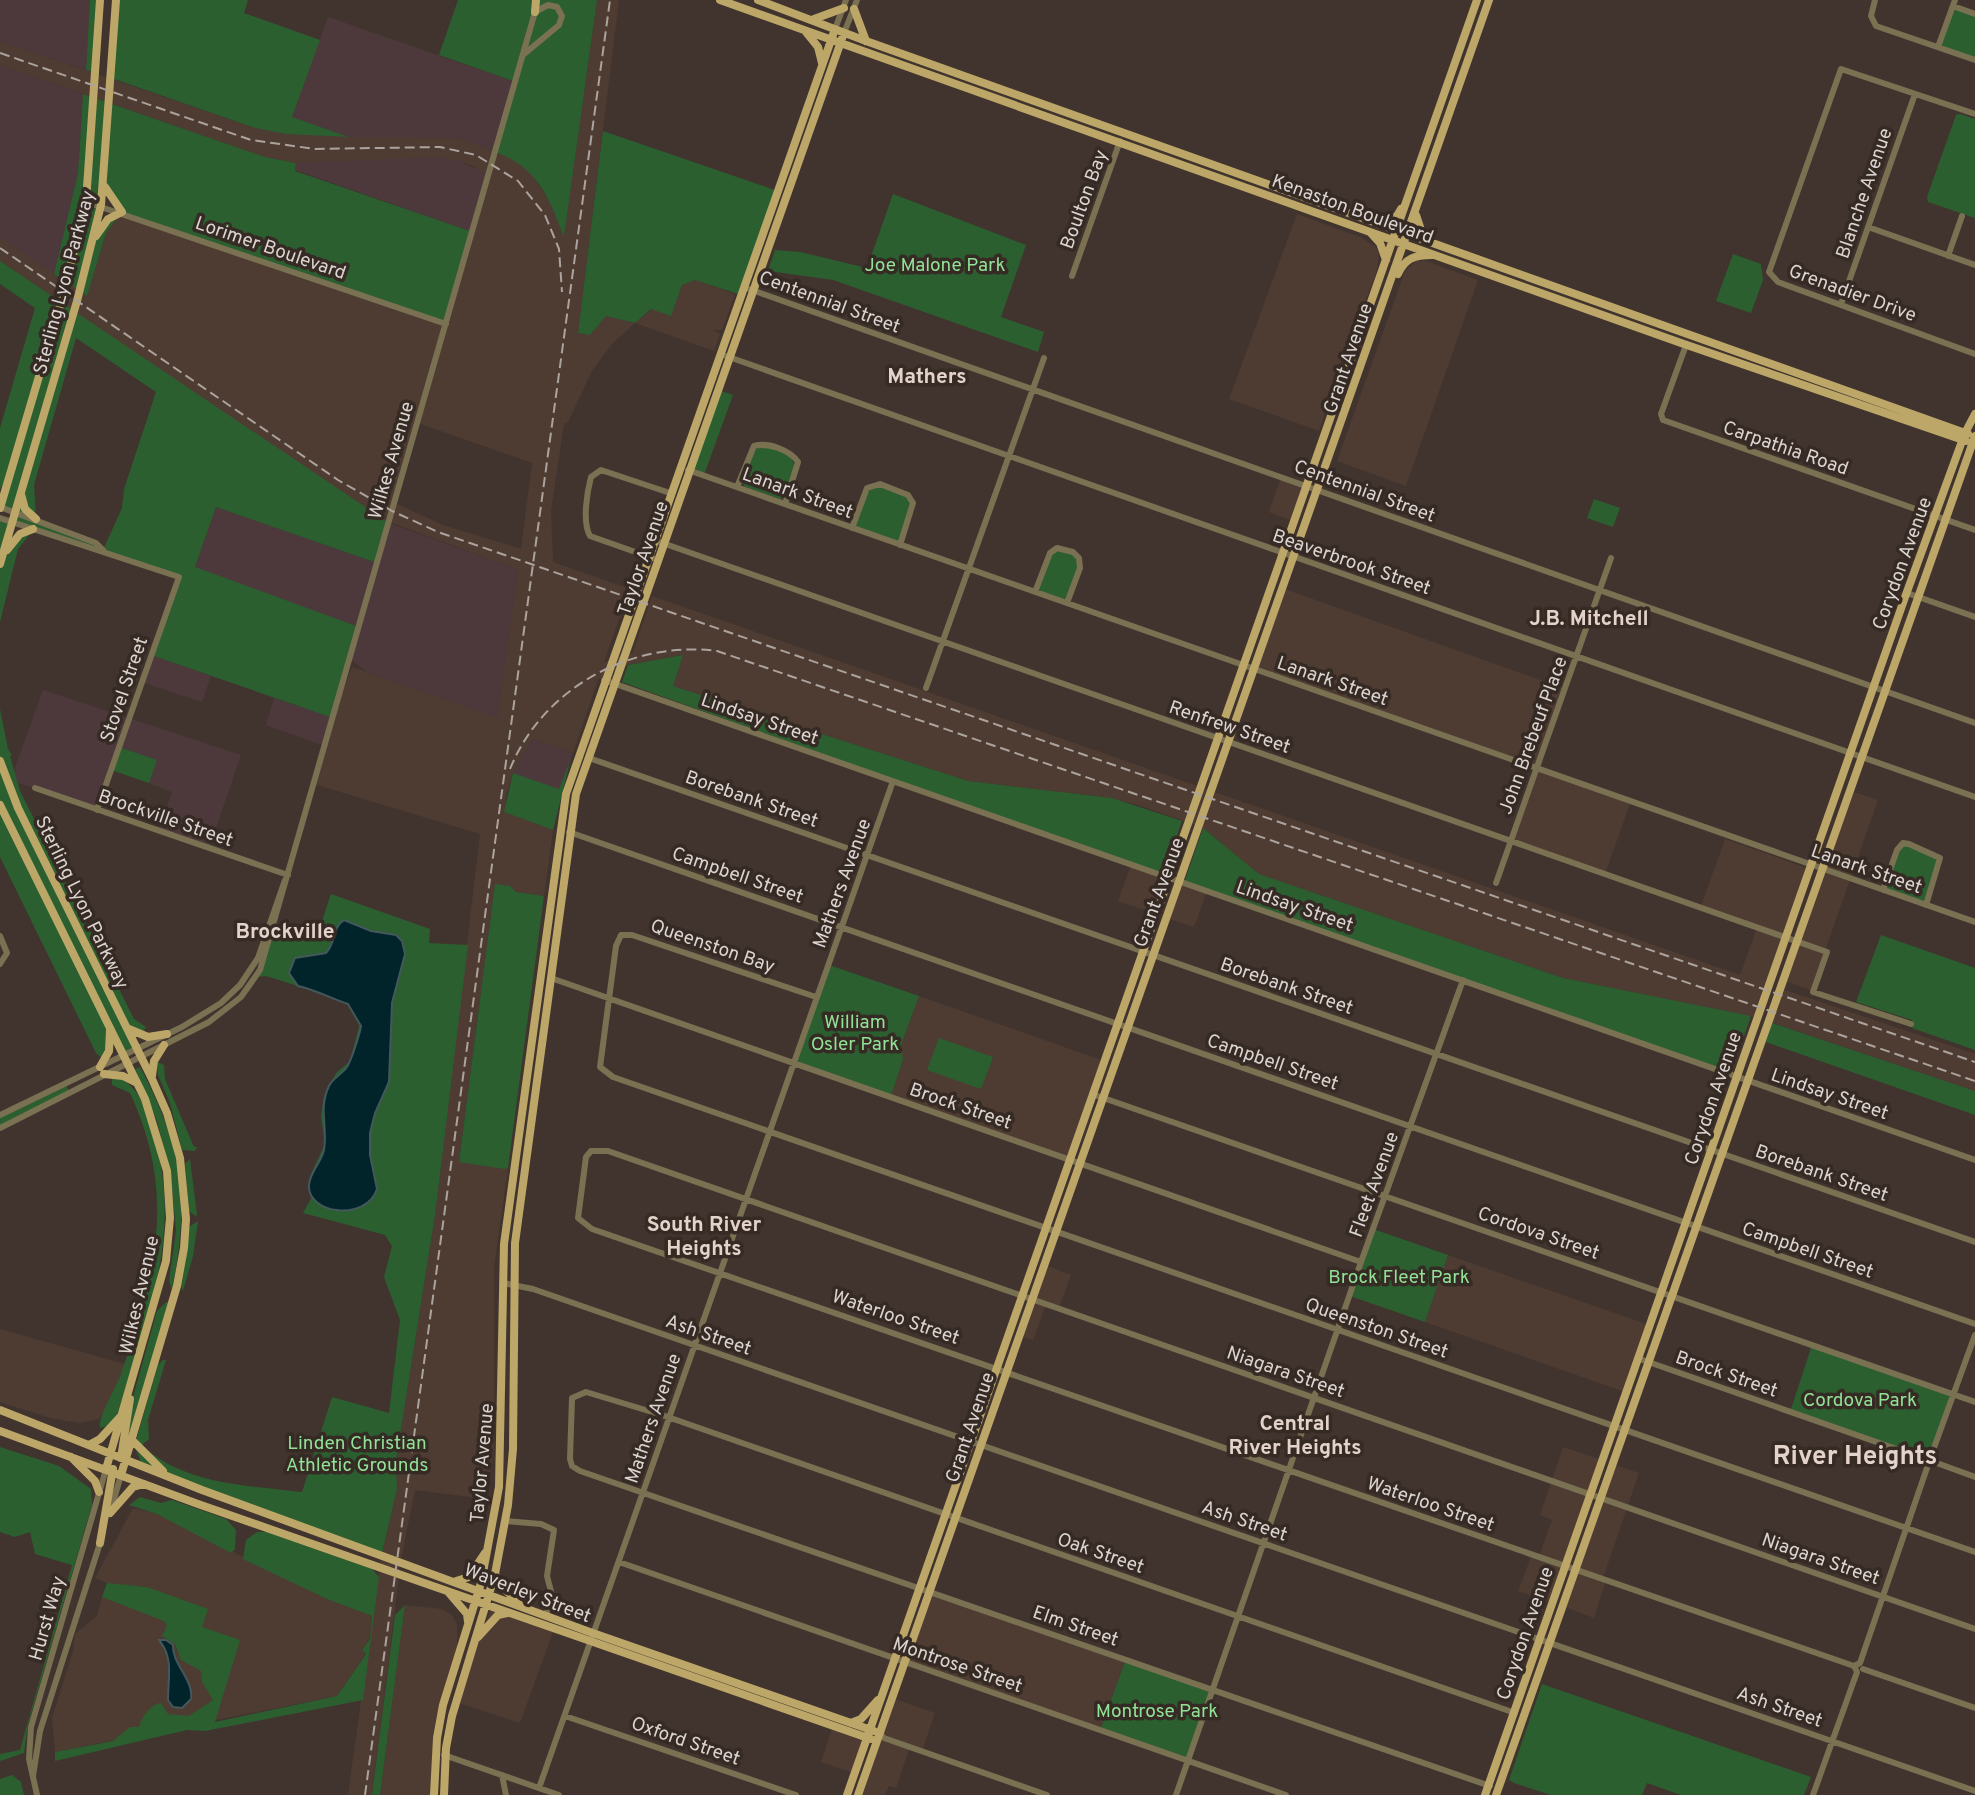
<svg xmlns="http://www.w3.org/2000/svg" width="1975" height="1795" font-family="Overpass,sans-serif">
<rect width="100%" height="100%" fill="#41342e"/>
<!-- built -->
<path fill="#4e3c32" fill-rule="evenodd" d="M597,0H619L578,333L590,335L606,316L635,323L682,285L695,280L735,294L722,330H712L720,334L714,351L635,323L612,344L592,371L568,422L564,424L551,511L553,562L633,590L628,606L624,605L604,662L633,652L652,596L1740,975L1758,925L1701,906L1725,839L1807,868L1755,1017L1563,978L1259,874L1203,828L1141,806L1112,798L968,781L673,686L682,655L627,665L607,673L598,680L573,753L533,739L513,773L506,796L505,812L553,830L544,896L516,892L510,886L495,885L459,1161L508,1168L494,1267V1447L486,1499L415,1490L401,1559L372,1795H348L380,1564L397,1489L396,1461L435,1215L480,834L314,784L333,718L352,667L497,717L518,570L376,517L0,261V237L87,296L106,233L122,212L446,324L485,190L475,167L457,160L296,163L265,157L0,65V41L255,128L286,134L458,138L516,159L529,170L552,205L564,236ZM418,423L532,463L521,549L443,525L395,503Z
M1297,214L1362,238L1376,247L1379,255L1376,274L1340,364L1319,431L1229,399Z
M1416,261H1426L1478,280L1406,486L1337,461L1405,271Z
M1281,477L1307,487L1295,522L1269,512Z
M1282,588L1565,689L1537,768L1631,801L1605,874L1511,841L1537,769L1253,669Z
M1851,791L1878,800L1826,948L1830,950L1816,992L1785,981Z
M1131,865L1169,878L1156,914L1118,901Z
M1179,881L1207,891L1194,927L1166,918Z
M1782,989L1975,1054V1091L1770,1022Z
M919,996L1104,1061L1068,1159L891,1096L903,1061L901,1045Z
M1448,1255L1649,1325L1625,1392L1425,1322Z
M1043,1264L1071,1275L1059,1308L1046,1304L1033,1340L1018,1335Z
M0,1329L125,1364L113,1397L99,1419L79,1423L50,1418L0,1402Z
M1563,1447L1602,1460L1552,1603L1518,1591L1532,1554L1539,1556L1552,1520L1540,1515Z
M1612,1464L1639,1473L1603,1578L1606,1580L1594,1618L1562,1606Z
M133,1508L157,1514L327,1599L372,1616L369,1639L362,1650L366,1653L337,1696L55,1752L52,1718L73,1652L75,1634L97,1616L102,1597L201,1627L147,1587L110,1584L95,1578Z
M928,1591L1126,1659L1100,1730L904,1662Z
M405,1605L442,1609L452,1615L457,1625V1659L443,1705L434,1795H380Z
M492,1607L554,1629L520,1723L453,1701Z
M892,1698L935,1713L922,1751L910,1747L896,1788L889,1786L885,1795H858Z
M833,1726L868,1734L854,1773L821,1762Z"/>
<!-- industrial -->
<path fill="#4d393c" d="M0,0H90L86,70L0,41Z
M328,17L515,82L495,152L458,138L349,137L292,117Z
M0,65L83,94L78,173L54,274L0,237Z
M437,157L457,160L489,175L473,232L295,170L296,163Z
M216,507L377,563L389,523L518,570L497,718L367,672L350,659L359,627L195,568Z
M151,655L211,676L202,702L142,682Z
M43,690L241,755L209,848L159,831L172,792L149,783L156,760L119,747L97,810L16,782L13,773Z
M274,698L333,718L325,746L266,725Z
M533,739L573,753L559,790L513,773Z"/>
<!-- green -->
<path fill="#2b5f30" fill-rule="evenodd" d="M90,0H100L96,73L86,70Z
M116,0H248L244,13L320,40L292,117L349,137L286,134L255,128L111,78Z
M458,0H597L564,237C549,198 538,167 495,152L516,82L439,55Z
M1953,6L1975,14V60L1938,47Z
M83,94L265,157L296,163L295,171L473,232L446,324L122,212L106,233L87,296L54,274L78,173ZM105,187L121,212L100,230Z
M1960,114L1975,119V218L1928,202L1927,197L1956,115Z
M603,131L778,191L741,295L695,280L682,285L671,316L651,309L635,323L606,316L590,335L578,333Z
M893,194L1026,245L1001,317L1044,332L1038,352L833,280L768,271L775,250L800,252L867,268Z
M1733,254L1761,264L1763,280L1751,313L1716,301Z
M0,261L389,523L377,563L216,507L195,567L359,627L333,718L151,655L178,577L34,529L18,549L0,622V518L12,522L15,512L1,508L7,479L0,489V428L35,308L0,284ZM76,338L156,392L124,489L122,508L103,550L96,543L36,519L34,485ZM12,522L32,530L25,531L3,556Z
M718,390L733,395L704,475L689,470Z
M759,447C781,449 801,454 792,479C789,487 787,494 781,499L745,487L742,482L753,452Z
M875,484L908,495L913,503L900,544L852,528L865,494Z
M1594,499L1620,508L1613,527L1587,518Z
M1057,548L1073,552L1080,561L1067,603L1035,592L1050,553Z
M683,655L673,686L968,781L1112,798L1182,821L1163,876L622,682L628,665Z
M0,709L8,749L12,755L10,756L20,791L134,1019L146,1027L141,1036L129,1028L137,1048L124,1054L111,1029L105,1061L96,1053L0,857Z
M119,747L157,760L149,783L111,770Z
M571,758L553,830L504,812L513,773L559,789Z
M1203,828L1259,874L1563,978L1751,1016L1731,1074L1184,883Z
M1903,843L1940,858L1926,905L1883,890Z
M495,884L510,886L516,892L544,896L508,1168L505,1169L459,1162Z
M331,894L430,929L429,943L468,945L435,1215L396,1461L397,1489L381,1558L141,1463L136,1449L137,1437L158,1365L163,1360H166L148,1420L149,1439L142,1445C184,1485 247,1485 302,1492L332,1397L389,1413L400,1320L384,1277L392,1246L385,1235L303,1213L313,1195L310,1176L325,1144L321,1117L324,1096L336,1073L350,1061L360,1023L349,1005L295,981L298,986L266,976L256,977L272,935L279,938L283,922L318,933Z
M1881,935L1975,968V1050L1912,1028V1020L1856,1002Z
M829,965L919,996L901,1045L903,1060L891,1096L792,1063Z
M1772,1023L1975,1091V1115L1766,1042Z
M939,1038L993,1057L981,1089L927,1070Z
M157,1062L164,1065L165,1079L194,1147H197L195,1151L182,1150L170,1103L158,1075Z
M140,1067C183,1148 190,1199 172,1290L169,1281L176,1231L171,1177L157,1121L135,1069Z
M118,1077C141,1089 146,1109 153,1133C184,1234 147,1317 118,1413L108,1426L100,1428C98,1416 116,1388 121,1374C156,1273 177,1195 130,1093L112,1085V1078Z
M65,1083L70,1093L0,1128V1115Z
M190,1159L197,1215L196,1216L189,1211L185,1164Z
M198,1221L193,1256L183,1291L181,1285L189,1227Z
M1373,1229L1448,1255L1425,1322L1350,1296Z
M166,1302H169L125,1452L118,1451L157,1311Z
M1812,1345L1954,1394L1929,1461L1790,1412Z
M0,1447L59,1466L91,1489L92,1505L28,1725L24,1753L0,1761V1754L20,1750L72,1565L35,1554L30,1532L15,1537L0,1532Z
M140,1497L161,1503L172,1500L226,1519L236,1530L235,1549L231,1553L157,1514L129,1505Z
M257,1532H267L371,1568L379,1577L363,1700L205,1731L187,1730L55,1761V1752L113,1741L130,1727H139C142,1717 150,1704 161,1703L168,1714L189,1716L213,1700L202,1682L201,1671L181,1660L175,1644L162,1636L167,1626L164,1621L102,1597L107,1583L147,1587L208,1609L202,1627L240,1640L215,1722L337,1696L366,1654L362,1650L370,1639L372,1616L327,1599L243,1559L246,1540Z
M405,1605L380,1795H372L395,1615Z
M1126,1659L1213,1690L1188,1761L1100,1730Z
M1542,1684L1811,1777L1804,1795H1681L1647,1783L1642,1795H1551L1514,1783L1509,1780Z
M12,1775L21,1782L24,1795H0V1779Z"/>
<!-- water -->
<path fill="#01232a" stroke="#43585c" stroke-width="2" d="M344,920L371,931L396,935L402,941L405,954L392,1003L389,1082L375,1113L370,1133V1155L377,1189C366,1222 307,1214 309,1185C310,1172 321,1163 324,1150C328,1127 318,1109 329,1086C333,1078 342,1074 347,1067C351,1061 360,1034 361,1026L348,1004C330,998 316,990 298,986L289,973L295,958L326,953C336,943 333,926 344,920Z
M159,1640H166L173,1645C172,1664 194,1680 191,1699L182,1708L173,1707L168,1700C168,1678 174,1658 159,1640Z"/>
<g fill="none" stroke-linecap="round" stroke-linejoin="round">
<!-- minor -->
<path stroke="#7a7052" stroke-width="6" d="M1875,0L1871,16L1876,26L1975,60
M1953,6L1975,14
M835,29L846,0
M844,33L857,0
M1938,47L1955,0
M1975,114L1841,69L1769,272L1778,282L1975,354
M86,202L446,324
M1868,227L1975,265
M1948,256L1962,216
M1072,276L1120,141
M749,289L1975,723
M1841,304L1915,94
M1686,345L1661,414L1663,420L1975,530
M726,356L1975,797
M688,470L1975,922
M737,487L754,446C768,442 790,450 798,462L785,504
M0,507L96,543L103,550
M0,518L179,577L97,810
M852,528L867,488L880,484L908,495L913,503L900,545
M654,540L1827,952L1813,992L1911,1024
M658,560L590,536C582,522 587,492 591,477L601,470L670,493
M1035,592L1050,553L1057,548L1073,552L1079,558L1080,568L1067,603
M1907,593L1975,617
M604,680L1975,1160
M926,688L1044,358
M589,758L1975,1242
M35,788L288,875
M569,832L1975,1324
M1496,883L1611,558
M1883,890L1897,850L1903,843L1909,844L1940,858L1926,905
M0,936L7,953L0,964
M551,978L1361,1262
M816,997L632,935H621L616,946L600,1067L613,1077L1975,1552
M1092,1094L1975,1402
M0,1115L182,1027L221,1003L240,985L258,958L285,880
M0,1128L209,1022L241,997L260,970L535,12L548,5L557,7L562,16L559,25L523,55
M503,1283L533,1289L1975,1791
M1637,1358L1925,1459
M1934,1462L1975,1477
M110,1513L121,1475
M506,1521L541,1524L554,1530L547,1576L553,1599L545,1616
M619,1562L1286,1795
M1854,1666L592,1229L578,1218L586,1157L591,1151H608L1975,1629
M1863,1669L1975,1708
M565,1716L796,1795
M880,1733L884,1738L1047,1795
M444,1755L559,1795
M502,1775L506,1795
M33,1776L40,1731L101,1540
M1490,1786L580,1471L572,1466L570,1459L572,1398L586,1392L662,1415L1515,1713
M539,1788L893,781
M37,1795L29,1759L31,1727L106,1469
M1176,1795L1361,1262L1463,980
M1813,1795L1857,1672L1854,1666L1860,1663L1928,1465L1934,1462L1931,1456L1975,1335"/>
<!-- major -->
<path stroke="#bca768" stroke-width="8" d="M720,0L1681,343L1966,441
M758,0L866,41L1968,434
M854,9L866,41
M535,12L536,0
M814,19L844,8
M806,32L818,47L822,63
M1416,215L1422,233L1430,238
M1378,224L1397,216L1401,209
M1371,233L1380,243L1386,260
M96,236L108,219L122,212L105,187
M1398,274C1405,258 1415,255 1432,255
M21,494L25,509L36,519
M0,508L64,292L86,202L100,0
M7,550L20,534L33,529
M0,564L77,301L101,205L116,0
M0,761L18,808L152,1079L167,1113L180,1158L186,1219L184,1248L177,1286L121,1475
M0,805L145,1099L167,1171L170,1218L166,1261L106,1469
M129,1029L148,1037L167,1034
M100,1067L109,1051L110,1030
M104,1074L123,1076L137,1083
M152,1076L154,1061L164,1045
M0,1410L202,1490L587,1631L874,1731
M0,1431L198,1504L871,1739
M132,1440L163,1471
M89,1445L100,1439L122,1415
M71,1457L95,1481L99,1492
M121,1458L130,1399
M110,1513L133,1487L144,1484
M100,1543L113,1469
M495,1574L500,1584L519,1604
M456,1581L469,1577L485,1553
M449,1593L467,1614L468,1622
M478,1637L498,1615L507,1613
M851,1723L861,1719L878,1700
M434,1795L437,1738L443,1705L481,1583L499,1487L504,1244L566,794L835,29
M444,1795L446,1748L452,1716L495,1574L508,1505L513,1449L515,1243L576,794L844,33
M847,1795L1477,0
M858,1795L1489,0
M1485,1795L1904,600L1965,433L1975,414
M1496,1795L1975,436"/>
<!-- rail -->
<path stroke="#aca39e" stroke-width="2" stroke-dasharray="10 5" stroke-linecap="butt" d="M0,53L251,140L315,149L440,147L476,155L518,181L545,215L559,249L562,292
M0,248L338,480L392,511L438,532L1975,1062
M510,769C543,687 633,640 717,651L1975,1081
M365,1795L610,0"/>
</g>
<g text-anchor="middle" stroke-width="7" stroke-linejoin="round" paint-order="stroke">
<!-- street labels -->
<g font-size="19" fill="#dcd4d0" stroke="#362a24">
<text transform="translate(1863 193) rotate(-71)" y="7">Blanche Avenue</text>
<text transform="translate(1083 199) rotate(-70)" y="7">Boulton Bay</text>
<text transform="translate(1353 208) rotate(20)" y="7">Kenaston Boulevard</text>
<text transform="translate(271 247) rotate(19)" y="7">Lorimer Boulevard</text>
<text transform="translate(63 282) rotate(-75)" y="7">Sterling Lyon Parkway</text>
<text transform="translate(1853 292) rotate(20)" y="7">Grenadier Drive</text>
<text transform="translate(830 301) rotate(20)" y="7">Centennial Street</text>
<text transform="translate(1347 358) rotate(-71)" y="7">Grant Avenue</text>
<text transform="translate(1786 447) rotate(19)" y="7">Carpathia Road</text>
<text transform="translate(390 460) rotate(-74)" y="7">Wilkes Avenue</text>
<text transform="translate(1365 490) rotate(20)" y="7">Centennial Street</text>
<text transform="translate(798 492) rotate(20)" y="7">Lanark Street</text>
<text transform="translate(642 558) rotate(-71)" y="7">Taylor Avenue</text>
<text transform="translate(1352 561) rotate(19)" y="7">Beaverbrook Street</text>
<text transform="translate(1901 563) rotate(-70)" y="7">Corydon Avenue</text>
<text transform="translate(1333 680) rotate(19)" y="7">Lanark Street</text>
<text transform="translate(123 689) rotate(-71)" y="7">Stovel Street</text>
<text transform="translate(760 718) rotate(19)" y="7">Lindsay Street</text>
<text transform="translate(1230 726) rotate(19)" y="7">Renfrew Street</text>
<text transform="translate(1532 735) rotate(-70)" y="7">John Brebeuf Place</text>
<text transform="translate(752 798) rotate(19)" y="7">Borebank Street</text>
<text transform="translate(166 817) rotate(19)" y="7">Brockville Street</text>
<text transform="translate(1867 868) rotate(19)" y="7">Lanark Street</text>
<text transform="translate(738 874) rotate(19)" y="7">Campbell Street</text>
<text transform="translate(841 883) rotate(-70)" y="7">Mathers Avenue</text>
<text transform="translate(1158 892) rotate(-70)" y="7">Grant Avenue</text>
<text transform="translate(83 902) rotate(64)" y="7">Sterling Lyon Parkway</text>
<text transform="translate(1295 905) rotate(19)" y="7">Lindsay Street</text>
<text transform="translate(713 945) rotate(19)" y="7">Queenston Bay</text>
<text transform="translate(1287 985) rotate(19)" y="7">Borebank Street</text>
<text transform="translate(1273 1061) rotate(19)" y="7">Campbell Street</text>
<text transform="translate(1830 1093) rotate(19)" y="7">Lindsay Street</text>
<text transform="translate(1712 1098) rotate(-71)" y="7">Corydon Avenue</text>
<text transform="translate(961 1105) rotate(19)" y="7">Brock Street</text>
<text transform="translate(1822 1172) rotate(19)" y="7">Borebank Street</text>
<text transform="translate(1373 1184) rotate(-70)" y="7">Fleet Avenue</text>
<text transform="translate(1539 1232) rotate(19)" y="7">Cordova Street</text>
<text transform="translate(1808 1249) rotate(19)" y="7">Campbell Street</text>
<text transform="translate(138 1295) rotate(-77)" y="7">Wilkes Avenue</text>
<text transform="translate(896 1316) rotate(19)" y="7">Waterloo Street</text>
<text transform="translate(1377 1327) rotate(19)" y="7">Queenston Street</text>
<text transform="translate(709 1334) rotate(19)" y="7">Ash Street</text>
<text transform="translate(1286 1371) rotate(19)" y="7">Niagara Street</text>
<text transform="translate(1727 1373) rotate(19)" y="7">Brock Street</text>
<text transform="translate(652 1418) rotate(-71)" y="7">Mathers Avenue</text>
<text transform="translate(969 1427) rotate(-71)" y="7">Grant Avenue</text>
<text transform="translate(481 1463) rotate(-85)" y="7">Taylor Avenue</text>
<text transform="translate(1431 1503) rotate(19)" y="7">Waterloo Street</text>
<text transform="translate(1245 1520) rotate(19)" y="7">Ash Street</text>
<text transform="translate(1101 1552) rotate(19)" y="7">Oak Street</text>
<text transform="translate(1821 1558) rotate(19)" y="7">Niagara Street</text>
<text transform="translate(528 1592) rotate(21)" y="7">Waverley Street</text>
<text transform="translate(46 1618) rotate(-74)" y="7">Hurst Way</text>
<text transform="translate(1076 1625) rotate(19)" y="7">Elm Street</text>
<text transform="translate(1524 1633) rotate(-71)" y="7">Corydon Avenue</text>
<text transform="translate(958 1664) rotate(19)" y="7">Montrose Street</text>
<text transform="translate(1780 1706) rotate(19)" y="7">Ash Street</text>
<text transform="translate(686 1740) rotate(19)" y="7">Oxford Street</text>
</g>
<!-- park labels -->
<g font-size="19" fill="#91e196" stroke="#362a24">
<text x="935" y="271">Joe Malone Park</text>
<text x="855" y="1028">William<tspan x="855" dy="22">Osler Park</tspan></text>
<text x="1399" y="1283">Brock Fleet Park</text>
<text x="1860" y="1406">Cordova Park</text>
<text x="357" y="1449">Linden Christian<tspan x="357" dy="22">Athletic Grounds</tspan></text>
<text x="1157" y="1717">Montrose Park</text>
</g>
<!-- neighbourhood labels -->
<g font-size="21" font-weight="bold" fill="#e3d3cb" stroke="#362a24">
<text x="927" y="383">Mathers</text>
<text x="1589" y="625">J.B. Mitchell</text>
<text x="285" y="938">Brockville</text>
<text x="704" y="1231">South River<tspan x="704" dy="24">Heights</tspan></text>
<text x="1295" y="1430">Central<tspan x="1295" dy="24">River Heights</tspan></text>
</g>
<!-- district labels -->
<g font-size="26" font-weight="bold" fill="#e3d3cb" stroke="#362a24">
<text x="1855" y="1464">River Heights</text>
</g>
</g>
</svg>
